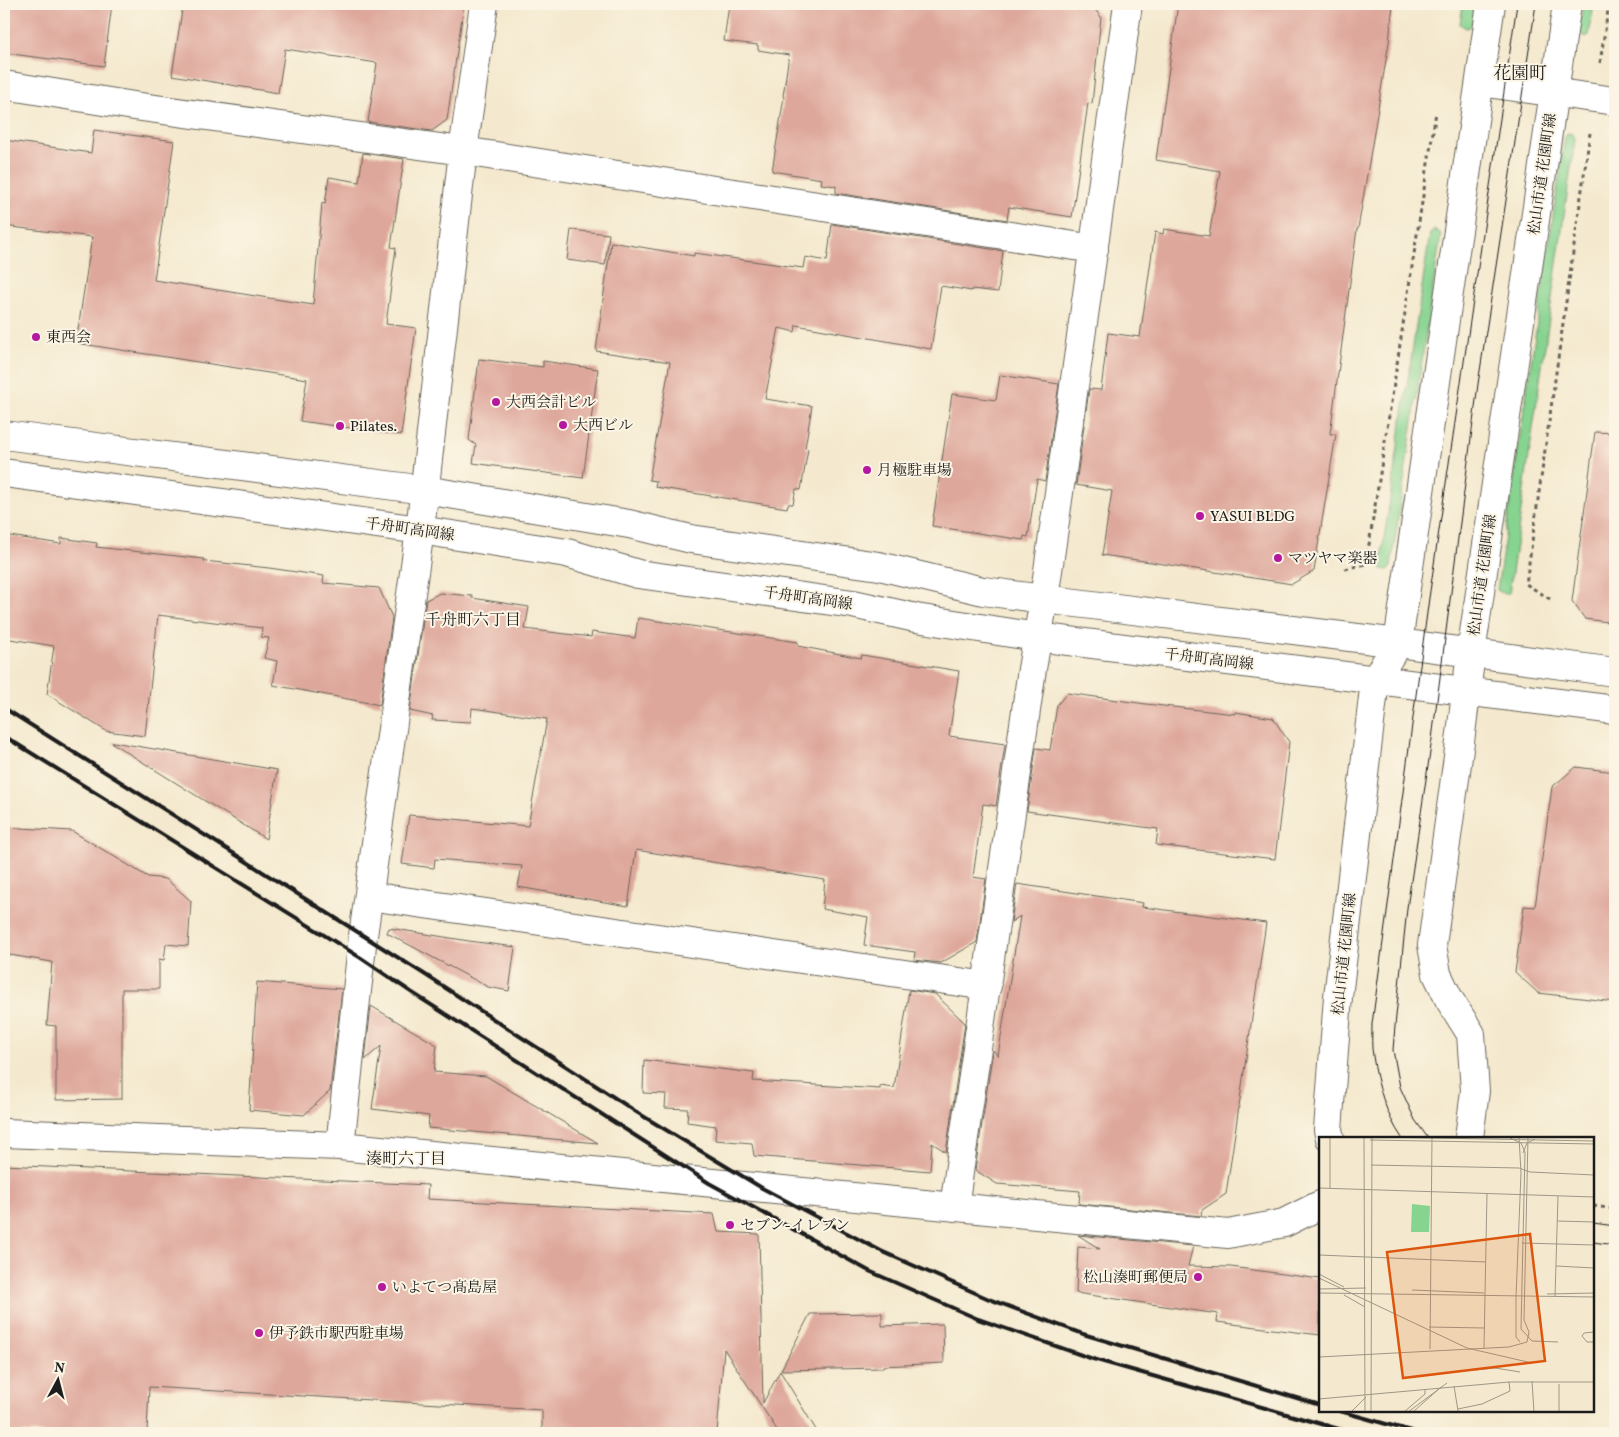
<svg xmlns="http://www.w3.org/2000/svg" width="1619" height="1437" font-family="Vollkorn,'Noto Serif JP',serif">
<rect width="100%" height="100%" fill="#fcf5e5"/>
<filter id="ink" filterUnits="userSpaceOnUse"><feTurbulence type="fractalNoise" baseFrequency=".02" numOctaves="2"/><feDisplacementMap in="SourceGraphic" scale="10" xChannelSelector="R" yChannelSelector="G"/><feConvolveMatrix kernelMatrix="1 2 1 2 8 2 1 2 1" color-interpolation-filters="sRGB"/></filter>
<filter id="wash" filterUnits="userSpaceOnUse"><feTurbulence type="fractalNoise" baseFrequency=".0096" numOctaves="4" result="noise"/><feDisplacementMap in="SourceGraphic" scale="20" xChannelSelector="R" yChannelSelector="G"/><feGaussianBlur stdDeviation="1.12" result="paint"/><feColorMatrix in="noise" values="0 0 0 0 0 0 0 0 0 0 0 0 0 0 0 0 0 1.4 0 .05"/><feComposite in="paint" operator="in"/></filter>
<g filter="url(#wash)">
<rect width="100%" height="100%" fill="#f4e9ce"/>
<!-- green -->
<path fill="#87d491" stroke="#527856" d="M1463,4H1475L1472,26L1466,28L1460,24Z
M1583,4H1594L1589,35L1585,38L1579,32Z
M1568,133L1572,134L1575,140L1509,593L1504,594L1497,590L1565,136Z
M1435,230L1441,234L1391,567L1388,570L1381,569L1380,566L1430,233Z"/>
<g id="blocks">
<!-- building -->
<path fill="#dea79b" d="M4,4H112L104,66L4,53Z
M183,4H464L447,120L432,131L368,122L377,63L285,49L278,93L172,75Z
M729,4H1073L1093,7L1101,17L1092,104L1088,103L1072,217L1009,207L1007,220L836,193V186L821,184L822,179L772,171L784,97L783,96L789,55L758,50V45L724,41Z
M1178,4H1393L1389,42L1358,229H1357L1330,434H1336L1314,571L1292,584L1144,561L1102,555L1112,491L1076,485L1089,389L1101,390L1108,333L1140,337L1155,232L1163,234L1164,229L1209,236L1220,171L1156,160Z
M94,130L174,141L154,280L313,305L322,203L325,204L329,177L359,182L363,153L404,159L391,247L396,248L386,324L416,328L401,435L300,421L307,379L76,343L92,237L4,226V140L91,153Z
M832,224L1003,251L998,292L972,289V291L941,286L931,349L796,325L795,332L779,328L765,399L812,406L805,448L808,449L801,490L796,489L793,504H788L787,508L655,487L656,481L649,480L670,362L596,351L611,242L694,256V253L803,268L805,257L827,261Z
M571,230L609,234L605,265L567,260Z
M479,359L543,367V361L598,369L583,478L473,463L476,445L469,440Z
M1000,375L1059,384L1045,481L1037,479L1028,537L1024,536L1023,540L932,526L952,394L996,400Z
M1595,432L1615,433V623L1585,619L1572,601Z
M4,535L61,544V538L97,543L96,547L204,559V561L269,568L324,576L323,583L379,588L392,617L380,705L273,685L277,661L264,658L269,638L261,637L262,628L158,615L145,736L106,731L47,694L54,646L4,638Z
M440,593L472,596V598L529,607L525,629L591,637L592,632L635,638L638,618L798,642V646L861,658L862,655L959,671L949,736L1005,744L996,806L983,804L973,877L986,879L977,942L941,963L914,960L915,952L864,945L868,917L822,909L825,880L636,850L628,906L518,887L522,866L435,859L434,868L402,864L409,815L528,826L547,719L472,708L471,722L432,720L433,716L410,711L426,600Z
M1067,693L1146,704L1235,714V712L1273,718L1289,742L1275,859L1156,845L1158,829L1027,811L1036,748L1050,750L1057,705Z
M113,742L277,770L266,839L112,743Z
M1576,767L1615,772V1002L1538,993L1515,972L1524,906L1535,907L1552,787Z
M4,827L72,831L148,877L166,879L191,901L188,946L166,944L164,960L159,959V989H122V1099L56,1100V1026L47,1025L52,962L4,954Z
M1017,884L1143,903L1142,907L1266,923L1226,1194L1202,1210L1201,1216L1079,1204L1080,1191L997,1184L975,1170L993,1050L998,1056L1020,916L1011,922Z
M389,928L469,941L515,947L509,991L488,987L387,933Z
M257,982L342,989L330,1091L304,1115L249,1110Z
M909,990L935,994L965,1023L946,1152L932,1143L930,1171L754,1156L752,1143L715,1140L716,1126L687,1122L688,1109L665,1108L666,1094L643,1093L644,1060L754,1073L753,1081L880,1089V1086L894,1088Z
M371,1006L437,1045L434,1072L486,1076L598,1143L428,1128L429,1116L372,1109L381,1046L365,1060Z
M4,1165L428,1185L427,1199L714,1214L718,1232L759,1234L763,1403L780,1371L818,1433H779L724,1349L717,1433H542V1410L149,1387L147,1433H4Z
M1078,1235L1193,1246L1188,1266L1231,1267L1320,1279V1335L1217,1322L1218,1314L1076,1293L1078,1247L1100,1249Z
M882,1313V1326L943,1324L944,1363L883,1366V1368L781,1370L810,1314Z"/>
</g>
</g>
<g filter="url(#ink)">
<use href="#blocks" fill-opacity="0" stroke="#68645a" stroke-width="1"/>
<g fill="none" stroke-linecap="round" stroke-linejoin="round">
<!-- minor casing -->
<g stroke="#68645a" stroke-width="30">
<path id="minor" d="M1480,82L1615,101
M4,85L134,106L463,151L1094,249
M4,435L425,490L629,524L691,539L879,566L983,591L1044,599L1398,643L1615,672
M4,473L420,530L567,553L638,574L853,604L916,618L1037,637L1615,710
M369,896L987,986
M4,1133L340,1146L1228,1234L1284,1223L1320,1205
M1330,1138L1328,1130L1338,997L1375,680L1398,643L1491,4
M1469,1138L1475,1091L1471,1034L1449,999L1437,974L1432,945L1460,742L1471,653L1567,4
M340,1146L363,936L420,530L463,151L484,4
M954,1207L1032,669L1044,599L1128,4"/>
</g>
<!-- path -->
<path stroke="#68645a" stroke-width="3" stroke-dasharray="4 4" stroke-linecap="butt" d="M1600,63L1609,4
M1345,569L1366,564L1436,112
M1550,599L1526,584L1590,133
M1593,1206L1615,1209"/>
<!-- minor -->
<use href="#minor" stroke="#fff" stroke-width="28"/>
<!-- tram -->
<path stroke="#1c1c1c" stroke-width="1" d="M1402,1138C1386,1115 1377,1084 1373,1056C1371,1046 1372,1035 1372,1024L1429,598L1517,4
M1428,1138L1415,1120L1400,1087L1393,1050L1395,1026L1407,908L1432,739L1478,384L1536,4
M1593,1223L1615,1226
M1593,1242L1615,1245"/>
<!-- rail -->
<path stroke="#1c1c1c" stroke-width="4" d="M4,708L424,974L638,1113L762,1188L881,1251L989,1299L1083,1334L1320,1405
M4,736L361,958L411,992L709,1183L869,1271L978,1319L1093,1359L1353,1433
M1340,1411L1418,1433"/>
</g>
</g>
<!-- markers -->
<g fill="#b5179e" stroke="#fcf5e5" stroke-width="2">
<circle cx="36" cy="337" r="5"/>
<circle cx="496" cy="402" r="5"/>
<circle cx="563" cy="425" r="5"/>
<circle cx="340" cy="426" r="5"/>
<circle cx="867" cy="470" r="5"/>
<circle cx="1200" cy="516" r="5"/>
<circle cx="1278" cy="558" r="5"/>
<circle cx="730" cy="1225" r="5"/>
<circle cx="1198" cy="1277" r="5"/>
<circle cx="382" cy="1287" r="5"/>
<circle cx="259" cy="1333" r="5"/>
</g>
<g text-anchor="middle" stroke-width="4" stroke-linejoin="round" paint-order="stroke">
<!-- street labels -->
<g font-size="15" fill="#1c1c1c" stroke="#fcf5e5">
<text transform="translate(1542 174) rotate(-82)" y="5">松山市道 花園町線</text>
<text transform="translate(410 529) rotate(8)" y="5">千舟町高岡線</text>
<text transform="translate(1482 575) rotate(-82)" y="5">松山市道 花園町線</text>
<text transform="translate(808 598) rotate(8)" y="5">千舟町高岡線</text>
<text transform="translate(1209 659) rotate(7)" y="5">千舟町高岡線</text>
<text transform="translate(1344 954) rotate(-84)" y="5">松山市道 花園町線</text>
</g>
<!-- poi labels -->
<g font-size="15" fill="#1c1c1c" stroke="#fcf5e5" text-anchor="start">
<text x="46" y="342">東西会</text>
<text x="506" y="407">大西会計ビル</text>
<text x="573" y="430">大西ビル</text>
<text x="350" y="431">Pilates.</text>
<text x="877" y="475">月極駐車場</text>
<text x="1210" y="521">YASUI BLDG</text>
<text x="1288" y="563">マツヤマ楽器</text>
<text x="740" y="1230">セブン-イレブン</text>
<text x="1188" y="1282" text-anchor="end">松山湊町郵便局</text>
<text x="392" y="1292">いよてつ髙島屋</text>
<text x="269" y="1338">伊予鉄市駅西駐車場</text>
</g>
<!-- neighbourhood labels -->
<g font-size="16" fill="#1c1c1c" stroke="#fcf5e5">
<text x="473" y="625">千舟町六丁目</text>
<text x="406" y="1164">湊町六丁目</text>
</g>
<!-- quarter labels -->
<g font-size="18" fill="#1c1c1c" stroke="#fcf5e5">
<text x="1520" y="79">花園町</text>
</g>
</g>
<!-- overview -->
<g transform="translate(1319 1137)">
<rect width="275" height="275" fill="#f4e9ce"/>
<path d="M93,67L111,69L110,95H92Z" fill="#87d491"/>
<path fill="none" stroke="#9e9787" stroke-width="1" d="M45,0L46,275M60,0L275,4M200,0L202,36L197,160V200L201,205M191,1L202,6L206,15L202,192L213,204L239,205M51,3L275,7M204,16L208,6L216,2M52,28L200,31L211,35L275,38M0,51L275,60M11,51V0M238,84L275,85M203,106L275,108M0,118L167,125M237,129L275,131M0,137L25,150M0,141L148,211L213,226M0,152L47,151M93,153L165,156M0,156L275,160M228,157L275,156M25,158L46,170M236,160L239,59M110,190L166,191M275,195L265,196L263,199L268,205H275M165,211L168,56M111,212L113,0M0,220L190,210L208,205L210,195L205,183L209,0M156,233L176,231L201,235M213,244L215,275M240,247V275M135,249L139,274M0,262L190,245H275M139,272L163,267L191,254L190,245M32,275L47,260M52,275L53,0M85,275L106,257V252M89,275L128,246M94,275L122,250"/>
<path fill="#de560d" fill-opacity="0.15" stroke="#de560d" stroke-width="2.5" d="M211,97L226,224L84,241L68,115Z"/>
<rect width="275" height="275" fill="none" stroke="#1c1c1c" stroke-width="2.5"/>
</g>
<!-- margin -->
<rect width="1619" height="1437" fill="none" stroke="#fcf5e5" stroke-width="20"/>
<!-- north arrow -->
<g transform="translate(58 1380) rotate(7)" stroke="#fcf5e5" stroke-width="4" paint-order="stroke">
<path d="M0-4L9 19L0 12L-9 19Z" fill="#1c1c1c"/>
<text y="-8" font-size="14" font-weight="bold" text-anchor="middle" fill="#1c1c1c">N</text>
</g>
</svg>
